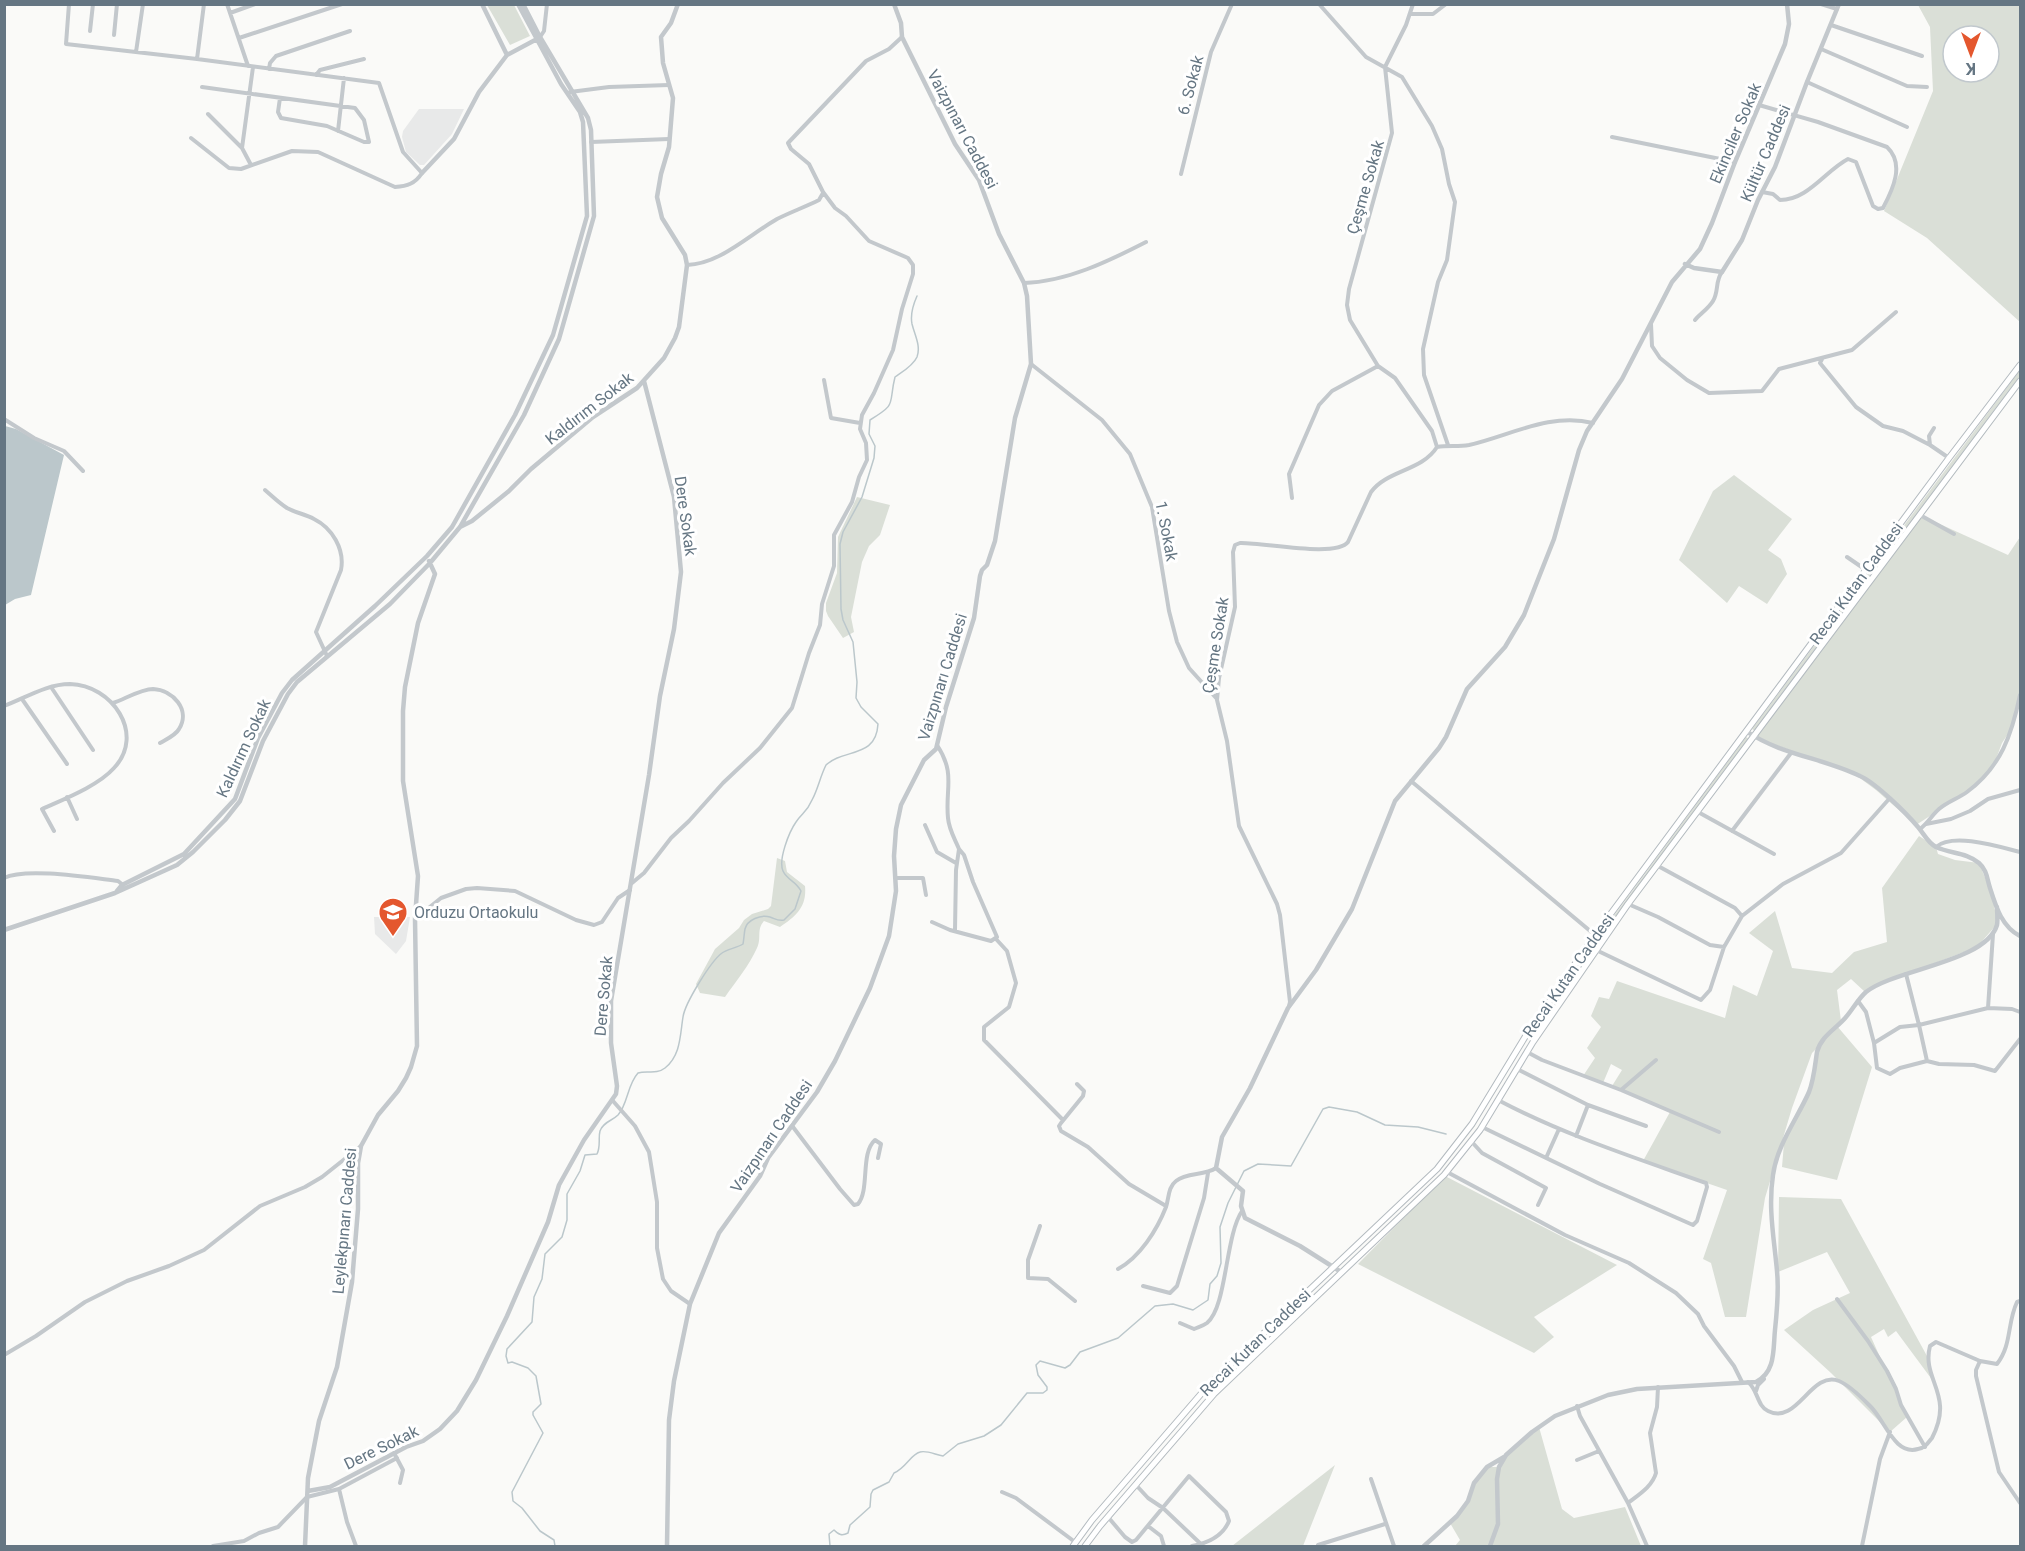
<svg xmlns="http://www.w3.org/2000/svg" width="2025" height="1551" font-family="Roboto,sans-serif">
<rect width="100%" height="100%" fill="#fafaf8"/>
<!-- built -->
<path fill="#e8e9e9" d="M419,109H464L452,134L424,165H420L406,152L402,137L403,131Z
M374,917H410L406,941L396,954L375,934Z"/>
<!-- green -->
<path fill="#dadfd7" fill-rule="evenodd" d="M487,5H514L530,36L510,45Z
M1918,5H2020V322L1927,238L1884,211L1933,91L1930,27ZM1953,36H1989V72H1953Z
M2020,370V376L1755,731L1752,729Z
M1734,475L1792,519L1768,550L1781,559L1787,574L1767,604L1739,586L1727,603L1679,560L1713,491Z
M857,497L890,505L880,535L869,546L862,562L851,617L854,632L843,638L828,616L826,611V603L837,573L838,537Z
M1920,515L2008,555L2020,537V694L2015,709L2012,728L2002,743L1993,767L1967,792L1916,825L1876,790L1853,773L1754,737Z
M1746,737L1749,739L1607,931L1599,938L1605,928Z
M1919,836L1936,847L1938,854L1955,860L1979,863L1993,897L1997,924L1977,947L1880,984L1865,992L1851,979L1837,990L1841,1021L1837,1026L1872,1067L1837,1180L1782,1167L1784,1143L1810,1088L1817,1048L1812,1053L1792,1108L1765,1198L1746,1317H1725L1711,1263L1703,1259L1727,1190L1643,1161L1670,1112L1612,1086L1622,1070L1611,1064L1603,1083L1583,1076L1595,1058L1587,1048L1601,1027L1591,1016L1599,997L1609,999L1617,981L1725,1018L1733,985L1757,996L1773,951L1749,933L1775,911L1792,968L1832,973L1854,952L1887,942L1882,888Z
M777,858L785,861L787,872L805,886C807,907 796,916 780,927L764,921C756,930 762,938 757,948C749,966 736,981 725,997L700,993L696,984L715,949L739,928L744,920L752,914L768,909L771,906Z
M1445,1176L1617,1265L1534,1317L1554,1337L1534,1353L1358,1264Z
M1779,1197L1841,1199L1927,1356L1936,1385L1896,1331L1888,1337L1884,1329L1871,1337L1907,1417L1890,1432L1831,1373L1784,1330L1813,1310L1850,1293L1827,1252L1778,1272Z
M1539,1427L1562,1509L1574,1518L1625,1507L1641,1546H1455L1460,1540L1450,1523L1468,1501L1474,1483L1487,1467H1499L1506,1455Z
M1335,1465L1303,1546H1232Z"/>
<!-- water -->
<path fill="#bbc7cb" d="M5,426L16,429L64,455L31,595L15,599L5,605Z"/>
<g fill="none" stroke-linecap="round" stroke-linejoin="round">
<!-- stream -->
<path stroke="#bbc7cb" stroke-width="1.5" d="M555,1546L554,1540L540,1531L522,1508L513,1501L512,1492L543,1433L533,1415V1412L541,1404L536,1376L528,1368L512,1362L508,1363L506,1356L507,1349L532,1322L534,1297L542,1279L545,1254L562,1237L567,1220V1194L580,1171L585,1155L597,1154C601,1146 598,1138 600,1131C603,1122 612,1121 618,1115C628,1104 627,1085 638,1073C647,1070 656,1075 665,1068C681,1055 680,1035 683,1017C685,1003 711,961 722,953C727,949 737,948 743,944C744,939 744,934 745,929C747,920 761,914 770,917C776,919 777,921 784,920L795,909L801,891C796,881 787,880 783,871C778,860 789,832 796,822C802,813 807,812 812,800C818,789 820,777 826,765C844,748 876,759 878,724L861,707L856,698L857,682L853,642L843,620L841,609L840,544L843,532L862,497L874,458L875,446L869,434L870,420C898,403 888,405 895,377C902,372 913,366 917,357C921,346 915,336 912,324C910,314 913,305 917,296
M830,1546L829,1534L834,1530C839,1535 842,1536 848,1533L850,1525L870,1507L871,1494L873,1490L889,1482L894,1473C906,1468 911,1454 920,1452C927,1450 936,1455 943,1456L958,1444L984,1436L1001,1425L1027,1393H1043L1047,1390V1387L1038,1375L1036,1365L1040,1361L1065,1368L1070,1365L1080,1352L1118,1338L1155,1306L1173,1304L1193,1310L1208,1300L1210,1284L1217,1276L1221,1263L1220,1227L1228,1203L1244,1171L1258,1164L1291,1166L1323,1109L1329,1107L1357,1112L1385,1125L1418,1127L1446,1134"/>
<!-- secondary casing -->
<g stroke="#b3babf" stroke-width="7">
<path id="secondary" d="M1073,1546L1092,1520L1207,1387L1437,1169L1472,1124L1525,1037L1595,935L1949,458L2020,365
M1085,1546L1100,1526L1214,1394L1444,1175L1480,1130L1533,1042L1628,904L2020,381"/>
</g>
<!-- minor -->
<path stroke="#c3c8cc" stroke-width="4" d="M69,4L66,44L197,59
M227,4L248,66
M1319,4L1366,57L1402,77L1432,126L1442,149L1449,184L1455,202L1447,260L1438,282L1423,349L1424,375L1448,445
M1821,4L1837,9
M230,13L255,4
M1410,14H1433L1446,4
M1831,25L1922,56
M90,31L93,4
M114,35L117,4
M540,37L544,31L547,4
M239,38L342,4
M1821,49L1907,86L1927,87
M136,52L143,4
M269,69L270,63L276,56L350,31
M316,75L320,70L364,59
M1807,82L1907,127
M202,87L355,108L364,120L369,142H364L327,126L281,118L278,112L280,98
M570,92L609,87L669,85
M1759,105L1818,122L1887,147C1905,164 1893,189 1883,208L1878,209L1873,206L1856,162L1848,159C1825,171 1808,200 1780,200L1773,194L1762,192
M208,114L241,147
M338,131L344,78
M1612,137L1735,162
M191,138L229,168L241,169L292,151L318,152L395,187C407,186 415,184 422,173L403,152L379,83L197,59L204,4
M591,142L669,139
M251,165L242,148L253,67
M1181,174L1211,52L1232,4
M687,265C720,264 749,235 777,219C791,212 805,207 819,200L823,193
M1024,283C1066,282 1109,261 1146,242
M1695,320C1700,314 1709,308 1713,301C1719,291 1715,281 1722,272
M1651,324L1652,346L1660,358L1687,380L1709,393L1762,391L1779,369L1852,350L1896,312
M1822,359L1820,363L1856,407L1883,426L1903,431L1930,445
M1031,364L1102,420L1130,454L1152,507L1169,611L1177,642L1189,668L1217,699
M824,380L831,418L860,423
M4,419L34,438L64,451L83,471
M1934,428L1929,436L1930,445L1949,458
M1437,447C1448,445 1458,447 1469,445C1509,436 1550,412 1593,423
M265,490C272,496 279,503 287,508C296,513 305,514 314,519C332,528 345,549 341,570L316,632L327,656
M1292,498L1289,474L1319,405L1332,391L1378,366
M1920,515L1954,534
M1847,557L1866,570
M51,687L93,750
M22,699L67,764
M113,703C125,699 141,689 153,689C173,690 191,710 179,729C176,735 167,739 160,743
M4,706C25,698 47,684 70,684C112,685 146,734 114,768C98,786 64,799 42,809L54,831
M937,745C956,774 945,788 948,818C949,830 955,839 959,849
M1411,781L1595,935
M67,797L77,819
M1698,812L1774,854
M1926,824L1951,819L1970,811L1988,799L2020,790
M925,825L937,852L956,863
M1920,829C1928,823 1932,815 1939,809C1947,802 1959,798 1967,792C2001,767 2012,734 2020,695
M1732,831L1791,753
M1936,847C1953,832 2000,847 2020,852
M1658,866L1735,908L1742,916
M4,878C26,867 92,878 118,881L123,885
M897,878H923L926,895
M632,883L644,873L671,838L689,821L723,783L760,748L792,708L809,653L820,625L822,604L834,566V535L852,502L859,477L867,460L866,443L860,429L862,415L874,393L893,350L902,309L913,274V265L908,258L869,241L846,216L835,208L823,192L809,164L791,149L788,143L866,61L889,49L902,37
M1628,904L1658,917L1710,945L1724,947
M415,919L441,898L466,889L477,888L515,891L576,920L594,925L602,922L618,898L630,890
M932,922L950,930L991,941L997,937L973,882L964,855L959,849L956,870L955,930
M996,939L1007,951L1016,983L1009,1007L984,1027V1040L1063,1120
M1596,950L1701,1000L1710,990L1724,947L1742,916L1783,884L1841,853L1889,799
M1906,974L1919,1025L1988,1008L1993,934
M1858,1001L1866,1012L1874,1043
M1289,1006L1290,1002L1280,915L1277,904L1239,826L1227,741L1217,700L1219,678L1235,607L1233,552L1235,545L1240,543C1262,542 1336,558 1348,542L1371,492C1387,470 1422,471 1437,447L1432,431L1395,378L1378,366L1350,320L1347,305L1349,289L1392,133L1385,67L1406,25L1413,4
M1988,1008L2012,1009L2020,1012
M1919,1025L1927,1061L1900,1068L1890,1074L1877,1068L1874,1043L1900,1027Z
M1527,1052L1542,1060L1621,1090L1719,1132
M1927,1061L1939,1064L1974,1065L1995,1071L2020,1039
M1517,1069L1588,1105L1576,1136
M1077,1084L1084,1091L1083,1096L1061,1123L1059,1126L1061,1131L1088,1147L1129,1184L1166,1206
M1621,1090L1656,1060
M613,1101L635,1126L649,1152L657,1202V1248L663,1279L671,1291L690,1304
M1588,1105L1646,1126
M793,1127L840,1189L854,1205L858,1204C870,1190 860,1153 875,1140L881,1144L878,1158
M1482,1127L1600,1184L1693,1225L1697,1221L1707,1187L1706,1183C1636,1158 1564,1135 1498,1100
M1471,1141L1482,1153L1546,1188L1538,1205
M1546,1158L1559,1129
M1447,1172L1565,1235L1629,1263L1676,1293L1698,1314L1704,1326L1734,1366L1742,1382
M1040,1226L1028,1260V1278L1048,1279L1075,1301
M1118,1269C1140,1257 1157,1230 1166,1207C1169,1198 1168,1187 1176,1181C1187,1172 1204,1176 1216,1168
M1143,1286L1170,1293L1177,1286L1204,1198L1208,1173
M1837,1299L1868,1341L1887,1371L1896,1389L1901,1405L1925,1447
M1180,1323L1194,1329C1198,1327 1203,1326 1207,1323C1227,1307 1225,1236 1242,1211
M4,1355L36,1336L85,1302L127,1281L169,1266L204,1250L260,1206L305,1187L322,1177L361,1146
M1980,1361L1976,1370V1376L1999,1472L2020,1503
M1748,1382C1758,1390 1757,1406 1768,1411C1797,1426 1811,1370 1839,1381C1851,1386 1862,1398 1871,1407C1885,1421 1895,1456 1918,1449C1925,1448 1928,1443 1932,1438C1955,1394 1921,1380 1930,1346L1936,1342L1980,1361L1997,1364C2012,1345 2007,1323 2017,1302L2020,1301
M1756,1391L1758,1385L1764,1379
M1577,1406L1580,1416L1628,1503
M394,1453L403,1470L400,1483
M1577,1460L1599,1451
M1371,1479L1394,1546
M1136,1485L1148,1498L1163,1508L1203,1546
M339,1489L347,1522L356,1546
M1002,1492L1016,1498L1075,1542
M1108,1517L1125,1537L1132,1542L1136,1540L1189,1476L1226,1512L1229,1521C1223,1536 1208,1543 1192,1546
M1148,1526L1161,1536L1164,1546
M1318,1545L1385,1524
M213,1546L244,1541L259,1533L278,1527L307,1497L339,1489L397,1458
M1647,1546L1628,1503C1638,1495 1652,1487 1656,1473L1650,1433L1657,1407L1658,1387
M1862,1546L1880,1459L1890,1432"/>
<!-- tertiary -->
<path stroke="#c3c8cc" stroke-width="4.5" d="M482,4L507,55
M422,173L454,139L479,92L507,55L537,39
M1685,264L1694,268L1722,272L1742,240L1758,200L1775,167L1807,82L1839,4
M460,527L472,521L509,491L531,469L593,417L637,388L664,358L675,338L679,327L687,265L685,255L662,218L657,197L661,174L669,147L673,98L663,63L661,37L671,23L678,4
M1746,731C1781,755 1823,758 1860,776C1876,783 1907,814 1918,827C1924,834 1928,843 1936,847C1951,854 1966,852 1979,863C1987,870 1987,879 1990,888C1996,907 2002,927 2020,936
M117,891L122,885L184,854L235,799L258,738L282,693L292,680L375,606L427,556L452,527L515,415L553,335L587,216L583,122L580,112L561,84L518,4
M4,930L115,893L177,865L193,852L225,820L240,801L263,741L288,694L297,682L390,604L430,563L460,527L524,415L559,339L594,216L591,130L588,118L540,37L523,4
M1341,1272L1300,1246L1245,1218L1241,1206L1243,1191L1216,1168L1222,1137L1250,1088L1288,1008L1316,970L1352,909L1395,801L1439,748L1446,737L1467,689L1505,647L1524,615L1554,539L1579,450L1587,431L1622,379L1672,282L1700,249L1712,223L1735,162L1785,44L1789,24L1787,4
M308,1491L330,1487L406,1447L423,1441L440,1429L457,1411L476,1380L507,1316L548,1222L559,1185L584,1140L616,1094L617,1086L611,1043V1001L649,775L660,696L674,629L681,572L674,497L644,381
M305,1546L308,1478L319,1421L337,1367L352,1282L358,1209V1163L361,1146L378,1115L398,1091L406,1078L411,1067L417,1046L415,919L418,876L403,781V711L405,687L418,623L435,574L429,561
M667,1546L669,1420L674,1381L690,1304L719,1233L760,1176L768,1158L817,1092L835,1061L870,988L889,936L896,891L894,856L896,829L901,805L924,760L936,749L937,745L946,707L974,618L980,576L982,570L987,565L995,541L1015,418L1031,364L1027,296L1024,283L999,234L979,180L955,144L902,37L901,23L894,4
M1424,1546L1457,1516L1468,1501L1474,1483L1487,1467L1504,1457
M1490,1546L1498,1524L1497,1479L1499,1467L1506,1455L1532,1432L1555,1416L1608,1395L1637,1389L1756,1382C1776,1372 1773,1349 1775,1330C1777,1311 1779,1290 1777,1271C1774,1238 1768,1208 1773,1175C1777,1145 1797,1119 1809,1092C1814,1079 1815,1065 1817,1052C1821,1036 1836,1029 1846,1017C1853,1009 1858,999 1866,992C1895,969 1986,962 1997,925C1998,920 1997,912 1997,907"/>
<!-- secondary -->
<use href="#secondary" stroke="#fff" stroke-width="5"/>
</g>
<!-- icons -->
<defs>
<g id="school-pin" transform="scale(1.5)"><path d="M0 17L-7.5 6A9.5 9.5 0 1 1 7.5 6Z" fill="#e4572e" stroke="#fff"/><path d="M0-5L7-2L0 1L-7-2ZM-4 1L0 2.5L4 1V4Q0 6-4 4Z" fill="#fff"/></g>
</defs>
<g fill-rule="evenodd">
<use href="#school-pin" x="393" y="912"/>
</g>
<g text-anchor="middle" stroke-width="6" stroke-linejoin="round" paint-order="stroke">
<!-- street labels -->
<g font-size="16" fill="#657683" stroke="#fff">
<text transform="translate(1190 85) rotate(-75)" y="6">6. Sokak</text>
<text transform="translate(963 129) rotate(62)" y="6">Vaizpınarı Caddesi</text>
<text transform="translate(1735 133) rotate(-67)" y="6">Ekinciler Sokak</text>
<text transform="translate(1765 153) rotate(-67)" y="6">Kültür Caddesi</text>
<text transform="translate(1365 187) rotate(-74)" y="6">Çeşme Sokak</text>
<text transform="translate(589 408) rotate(-38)" y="6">Kaldırım Sokak</text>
<text transform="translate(686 516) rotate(82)" y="6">Dere Sokak</text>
<text transform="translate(1167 531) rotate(79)" y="6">1. Sokak</text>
<text transform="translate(1856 583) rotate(-54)" y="6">Recai Kutan Caddesi</text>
<text transform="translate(1215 645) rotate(-81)" y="6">Çeşme Sokak</text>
<text transform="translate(942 677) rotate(-73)" y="6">Vaizpınarı Caddesi</text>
<text transform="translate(243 748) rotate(-65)" y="6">Kaldırım Sokak</text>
<text transform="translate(1568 975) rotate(-55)" y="6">Recai Kutan Caddesi</text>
<text transform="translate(603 996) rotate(-85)" y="6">Dere Sokak</text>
<text transform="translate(771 1136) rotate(-56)" y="6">Vaizpınarı Caddesi</text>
<text transform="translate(344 1221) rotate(-85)" y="6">Leylekpınarı Caddesi</text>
<text transform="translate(1255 1342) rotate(-44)" y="6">Recai Kutan Caddesi</text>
<text transform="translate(381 1447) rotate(-26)" y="6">Dere Sokak</text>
</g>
<!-- poi labels -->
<g font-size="16" fill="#657683" stroke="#fff" text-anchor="start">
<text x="414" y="918">Orduzu Ortaokulu</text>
</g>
</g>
<!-- border -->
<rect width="2025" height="1551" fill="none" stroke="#657683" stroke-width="12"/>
<!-- north arrow -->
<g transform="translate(1971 54) rotate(180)"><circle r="28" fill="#ffffff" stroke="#c1c8cd" stroke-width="1.5"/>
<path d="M0-4.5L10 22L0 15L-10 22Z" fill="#e4572e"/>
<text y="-9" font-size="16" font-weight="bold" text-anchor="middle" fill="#657683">K</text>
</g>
</svg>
